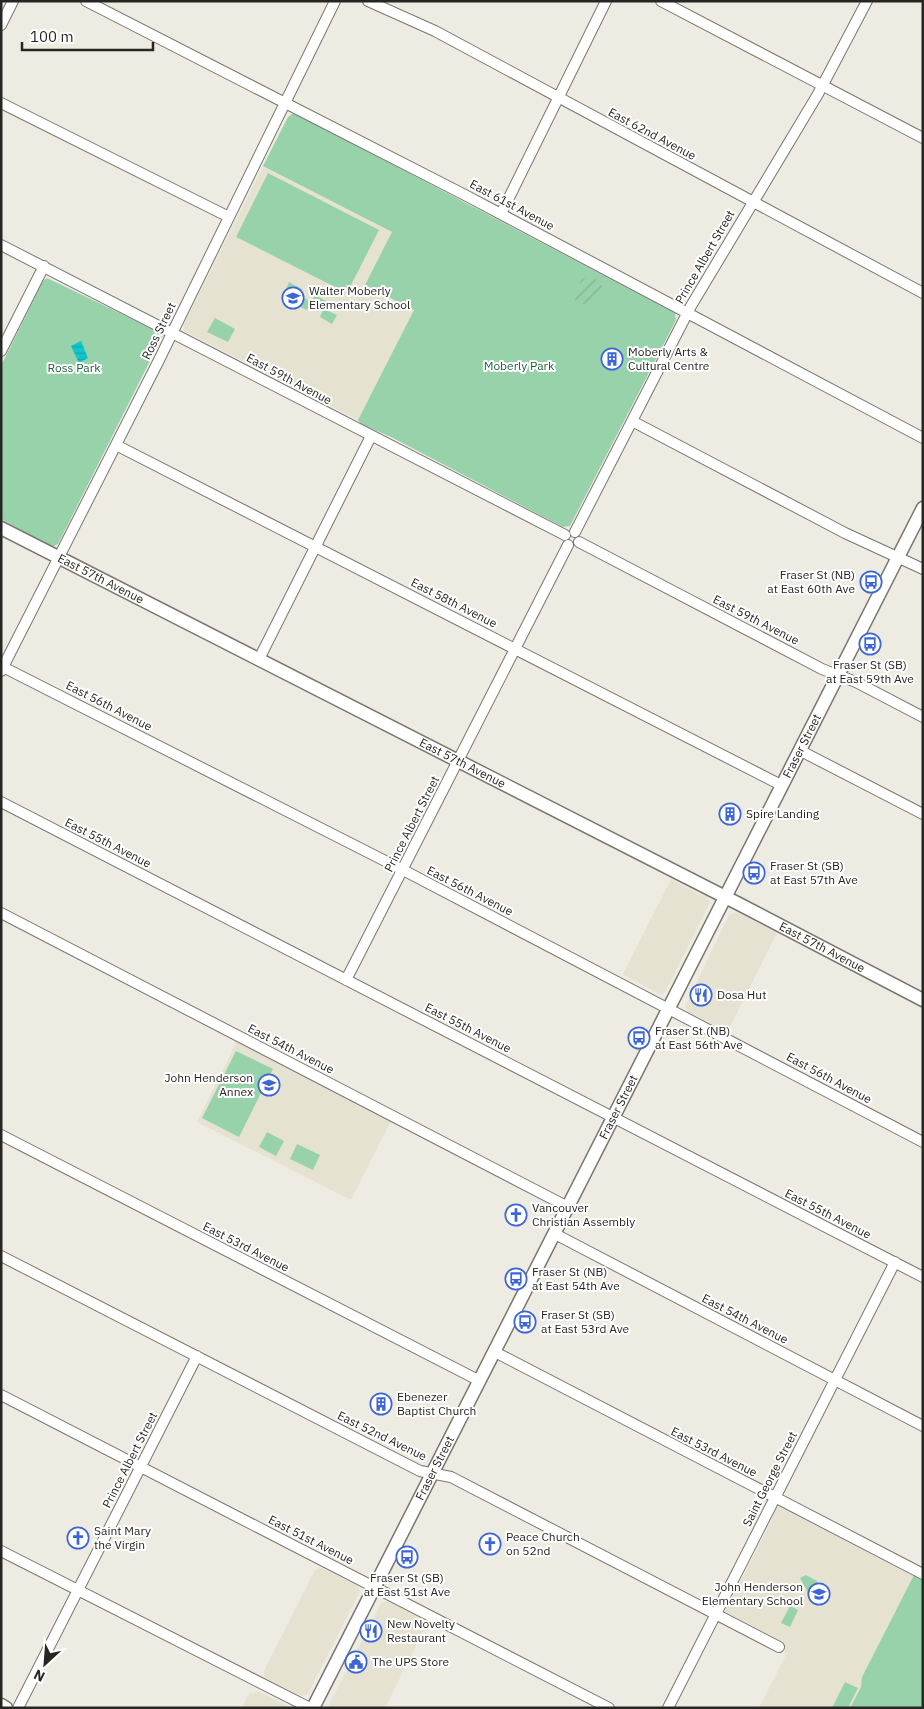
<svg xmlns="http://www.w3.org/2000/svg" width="924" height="1709" font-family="'IBM Plex Sans',sans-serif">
<defs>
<pattern id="garden-furrows" width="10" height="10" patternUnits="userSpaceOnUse" patternTransform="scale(1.25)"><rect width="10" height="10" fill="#97d2aa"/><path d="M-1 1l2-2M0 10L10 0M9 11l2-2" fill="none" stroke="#82b492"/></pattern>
<pattern id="water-rules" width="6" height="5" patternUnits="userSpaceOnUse" patternTransform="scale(1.25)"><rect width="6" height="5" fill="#13c5cb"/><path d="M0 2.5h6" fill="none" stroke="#12a9ae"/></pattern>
</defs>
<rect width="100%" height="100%" fill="#eeebe2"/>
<!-- built -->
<path fill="#e6e2d1" d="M263,166L392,232L414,310L358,420L184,331V324Z
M671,879L698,894L706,896L710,902L665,992L661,995L623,974Z
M736,912L777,933L730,1027L725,1030L688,1012L685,1007L729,915Z
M237,1041L391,1121L351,1200L197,1122Z
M779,1507L914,1575L862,1677L861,1687L850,1708H759L785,1657V1647L780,1642L724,1613L772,1520L774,1510Z
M320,1567L358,1586L360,1591L308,1694L300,1696L264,1678V1671L315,1570Z
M388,1601L421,1618L422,1626L425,1627L385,1708H330V1703L381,1603Z
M257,1691H258L292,1708H242L250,1692L253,1694Z"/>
<!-- park -->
<path fill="#97d2aa" d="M292,114H297L675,313L676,320L570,526L563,527L393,438L361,424L358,420L414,310L365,285L392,232L263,166L288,117Z
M268,173L379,230L347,293L236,237Z
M47,278L159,332L162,337L58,544L52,547L1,519V366L43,281Z
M289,282L302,289L299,295L311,302L315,295L328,302L324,309L337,315L332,324L320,317L323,310L311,304L307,310L294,304L297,298L285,291Z
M215,318L235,329L228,342L207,332Z
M236,1051L273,1069L239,1137L202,1118Z
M267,1132L284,1141L276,1156L259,1147Z
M297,1144L320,1155L313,1170L290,1159Z
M806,1575L817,1581L819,1589L816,1594L810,1596L800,1578Z
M914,1575L923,1580V1708H850L861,1687L862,1677Z
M790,1606L798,1610L790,1627L781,1623Z
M845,1682L858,1688L848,1708H832Z"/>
<!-- garden -->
<path fill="url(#garden-furrows)" d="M589,277L600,281L604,291L595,294L594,299L588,304H579L575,300L581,280Z"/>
<!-- water -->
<path fill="url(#water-rules)" d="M81,341L88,358L79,363L71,346Z"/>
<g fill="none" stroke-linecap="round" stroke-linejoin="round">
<!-- minor casing -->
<g stroke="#79766e" stroke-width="12">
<path id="minor" d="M86,1L465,195L923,438
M368,1L435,31L923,293
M661,1L923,138
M1,25L13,1
M1,103L229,217
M501,214L606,1
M1,245L565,535
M1,351L44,266
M632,421L845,533L923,569
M116,445L781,785
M575,532L691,306L818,94L867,1
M579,542L822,669L856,682L923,717
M259,659L371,436
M3,667L403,870L923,1142
M1,671L158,362L335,1
M799,750L923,814
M1,802L923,1277
M1,913L568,1207
M346,980L568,545
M1,1135L480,1381
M555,1234L923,1426
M1,1256L420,1471L451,1477L779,1647
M495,1352L923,1574
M1,1395L609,1708
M1,1551L310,1708
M18,1708L197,1356
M668,1708L895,1262"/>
</g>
<!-- tertiary casing -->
<g stroke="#79766e" stroke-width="15">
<g id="tertiary">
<path id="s1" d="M1,528L739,904L923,1000"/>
<path d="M1,1705L6,1708"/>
<path id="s2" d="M313,1708L923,508"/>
</g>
</g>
<!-- minor -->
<use href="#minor" stroke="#fff" stroke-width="10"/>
<!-- tertiary -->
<use href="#tertiary" stroke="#fff" stroke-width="12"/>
</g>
<!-- icons -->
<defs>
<g id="school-ring" transform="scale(1.125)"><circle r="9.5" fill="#fff" stroke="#3c65d6" stroke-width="1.5"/><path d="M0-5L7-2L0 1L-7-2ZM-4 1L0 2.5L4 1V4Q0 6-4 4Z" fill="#3c65d6"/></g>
<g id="building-ring" transform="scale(1.125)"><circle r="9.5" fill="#fff" stroke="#3c65d6" stroke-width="1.5"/><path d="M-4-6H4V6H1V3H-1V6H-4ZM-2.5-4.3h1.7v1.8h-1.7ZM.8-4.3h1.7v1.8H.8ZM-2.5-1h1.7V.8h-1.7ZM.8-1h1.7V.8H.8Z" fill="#3c65d6"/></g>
<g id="bus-ring" transform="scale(1.125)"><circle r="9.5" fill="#fff" stroke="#3c65d6" stroke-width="1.5"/><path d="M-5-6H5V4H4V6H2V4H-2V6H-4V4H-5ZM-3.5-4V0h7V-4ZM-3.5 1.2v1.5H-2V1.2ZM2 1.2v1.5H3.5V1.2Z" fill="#3c65d6"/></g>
<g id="restaurant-ring" transform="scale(1.125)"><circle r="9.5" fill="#fff" stroke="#3c65d6" stroke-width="1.5"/><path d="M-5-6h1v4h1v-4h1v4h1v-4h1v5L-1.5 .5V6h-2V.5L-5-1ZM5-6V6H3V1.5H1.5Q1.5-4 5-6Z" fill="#3c65d6"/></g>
<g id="church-ring" transform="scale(1.125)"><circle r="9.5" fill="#fff" stroke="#3c65d6" stroke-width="1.5"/><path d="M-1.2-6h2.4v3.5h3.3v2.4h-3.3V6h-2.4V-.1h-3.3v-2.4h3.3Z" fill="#3c65d6"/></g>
<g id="civic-ring" transform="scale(1.125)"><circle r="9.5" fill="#fff" stroke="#3c65d6" stroke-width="1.5"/><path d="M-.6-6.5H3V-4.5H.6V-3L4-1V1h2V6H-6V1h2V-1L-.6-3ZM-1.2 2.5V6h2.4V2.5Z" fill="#3c65d6"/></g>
</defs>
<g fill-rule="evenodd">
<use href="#school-ring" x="293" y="298"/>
<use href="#building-ring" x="612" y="359"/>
<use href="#bus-ring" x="871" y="582"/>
<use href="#bus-ring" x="870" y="644"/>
<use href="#building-ring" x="730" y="814"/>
<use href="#bus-ring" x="754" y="873"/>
<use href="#restaurant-ring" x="701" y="995"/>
<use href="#bus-ring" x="639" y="1038"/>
<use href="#school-ring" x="269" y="1085"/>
<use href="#church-ring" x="516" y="1215"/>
<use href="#bus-ring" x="516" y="1279"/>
<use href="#bus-ring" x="525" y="1322"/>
<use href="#building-ring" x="381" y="1404"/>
<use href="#church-ring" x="78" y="1538"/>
<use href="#church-ring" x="490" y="1544"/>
<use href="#bus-ring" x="407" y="1557"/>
<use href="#school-ring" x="819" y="1594"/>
<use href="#restaurant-ring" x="371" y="1631"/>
<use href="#civic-ring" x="356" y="1662"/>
</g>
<g text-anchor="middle" stroke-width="4" stroke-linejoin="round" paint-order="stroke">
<!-- street labels -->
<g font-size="12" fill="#272622" stroke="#fff">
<text transform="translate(652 134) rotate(28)" y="4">East 62nd Avenue</text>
<text transform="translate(512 205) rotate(28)" y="4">East 61st Avenue</text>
<text transform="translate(705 257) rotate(-60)" y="4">Prince Albert Street</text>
<text transform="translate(159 331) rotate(-64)" y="4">Ross Street</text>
<text transform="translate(289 379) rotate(28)" y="4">East 59th Avenue</text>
<text dy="4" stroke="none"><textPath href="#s1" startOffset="112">East 57th Avenue</textPath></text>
<text transform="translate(454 603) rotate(27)" y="4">East 58th Avenue</text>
<text transform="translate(756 620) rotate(27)" y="4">East 59th Avenue</text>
<text transform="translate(109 706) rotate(27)" y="4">East 56th Avenue</text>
<text dy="4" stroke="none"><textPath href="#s2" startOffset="1079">Fraser Street</textPath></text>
<text dy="4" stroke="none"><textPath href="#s1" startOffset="518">East 57th Avenue</textPath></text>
<text transform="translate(412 824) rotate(-63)" y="4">Prince Albert Street</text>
<text transform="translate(108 843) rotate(27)" y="4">East 55th Avenue</text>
<text transform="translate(470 891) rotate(27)" y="4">East 56th Avenue</text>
<text dy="4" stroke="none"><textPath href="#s1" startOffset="922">East 57th Avenue</textPath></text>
<text transform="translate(468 1028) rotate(27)" y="4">East 55th Avenue</text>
<text transform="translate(291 1049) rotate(27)" y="4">East 54th Avenue</text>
<text transform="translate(829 1078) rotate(28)" y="4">East 56th Avenue</text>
<text dy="4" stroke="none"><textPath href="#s2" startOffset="674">Fraser Street</textPath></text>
<text transform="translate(828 1214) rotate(27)" y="4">East 55th Avenue</text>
<text transform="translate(246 1247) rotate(27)" y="4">East 53rd Avenue</text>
<text transform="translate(745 1319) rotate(27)" y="4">East 54th Avenue</text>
<text transform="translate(382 1436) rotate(26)" y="4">East 52nd Avenue</text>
<text transform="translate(714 1452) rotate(27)" y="4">East 53rd Avenue</text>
<text transform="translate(130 1460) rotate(-63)" y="4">Prince Albert Street</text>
<text dy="4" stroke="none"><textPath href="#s2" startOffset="269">Fraser Street</textPath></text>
<text transform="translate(770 1479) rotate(-63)" y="4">Saint George Street</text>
<text transform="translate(311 1540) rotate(27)" y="4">East 51st Avenue</text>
</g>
<!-- poi labels -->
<g font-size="12" fill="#272622" stroke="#fff" text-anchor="start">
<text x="309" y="295">Walter Moberly<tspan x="309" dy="14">Elementary School</tspan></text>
<text x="628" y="356">Moberly Arts &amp;<tspan x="628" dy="14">Cultural Centre</tspan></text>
<text x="855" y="579" text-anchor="end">Fraser St (NB)<tspan x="855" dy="14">at East 60th Ave</tspan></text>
<text x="870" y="669" text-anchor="middle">Fraser St (SB)<tspan x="870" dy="14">at East 59th Ave</tspan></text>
<text x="746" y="818">Spire Landing</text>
<text x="770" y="870">Fraser St (SB)<tspan x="770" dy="14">at East 57th Ave</tspan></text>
<text x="717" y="999">Dosa Hut</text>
<text x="655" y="1035">Fraser St (NB)<tspan x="655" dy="14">at East 56th Ave</tspan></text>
<text x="253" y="1082" text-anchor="end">John Henderson<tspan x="253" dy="14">Annex</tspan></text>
<text x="532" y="1212">Vancouver<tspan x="532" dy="14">Christian Assembly</tspan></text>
<text x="532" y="1276">Fraser St (NB)<tspan x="532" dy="14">at East 54th Ave</tspan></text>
<text x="541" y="1319">Fraser St (SB)<tspan x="541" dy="14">at East 53rd Ave</tspan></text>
<text x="397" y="1401">Ebenezer<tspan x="397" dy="14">Baptist Church</tspan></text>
<text x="94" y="1535">Saint Mary<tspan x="94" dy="14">the Virgin</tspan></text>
<text x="506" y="1541">Peace Church<tspan x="506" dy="14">on 52nd</tspan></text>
<text x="407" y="1582" text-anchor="middle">Fraser St (SB)<tspan x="407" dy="14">at East 51st Ave</tspan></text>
<text x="803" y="1591" text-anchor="end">John Henderson<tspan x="803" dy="14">Elementary School</tspan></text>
<text x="387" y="1628">New Novelty<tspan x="387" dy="14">Restaurant</tspan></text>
<text x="372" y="1666">The UPS Store</text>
</g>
<!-- park labels -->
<g font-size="12" fill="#1f633d" stroke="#fff">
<text x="519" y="370">Moberly Park</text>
<text x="74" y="372">Ross Park</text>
</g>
</g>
<!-- border -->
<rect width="924" height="1709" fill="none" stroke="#272622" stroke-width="5"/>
<!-- north arrow -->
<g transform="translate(45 1664) rotate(206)" stroke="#ffffff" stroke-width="4" paint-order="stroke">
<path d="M0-4L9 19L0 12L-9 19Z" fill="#272622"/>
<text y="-8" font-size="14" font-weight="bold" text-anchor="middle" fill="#272622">N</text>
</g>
<!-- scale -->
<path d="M22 42v8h131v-8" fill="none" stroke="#272622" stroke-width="2.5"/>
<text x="30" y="42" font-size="15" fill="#272622" stroke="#ffffff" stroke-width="4" paint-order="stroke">100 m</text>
</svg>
